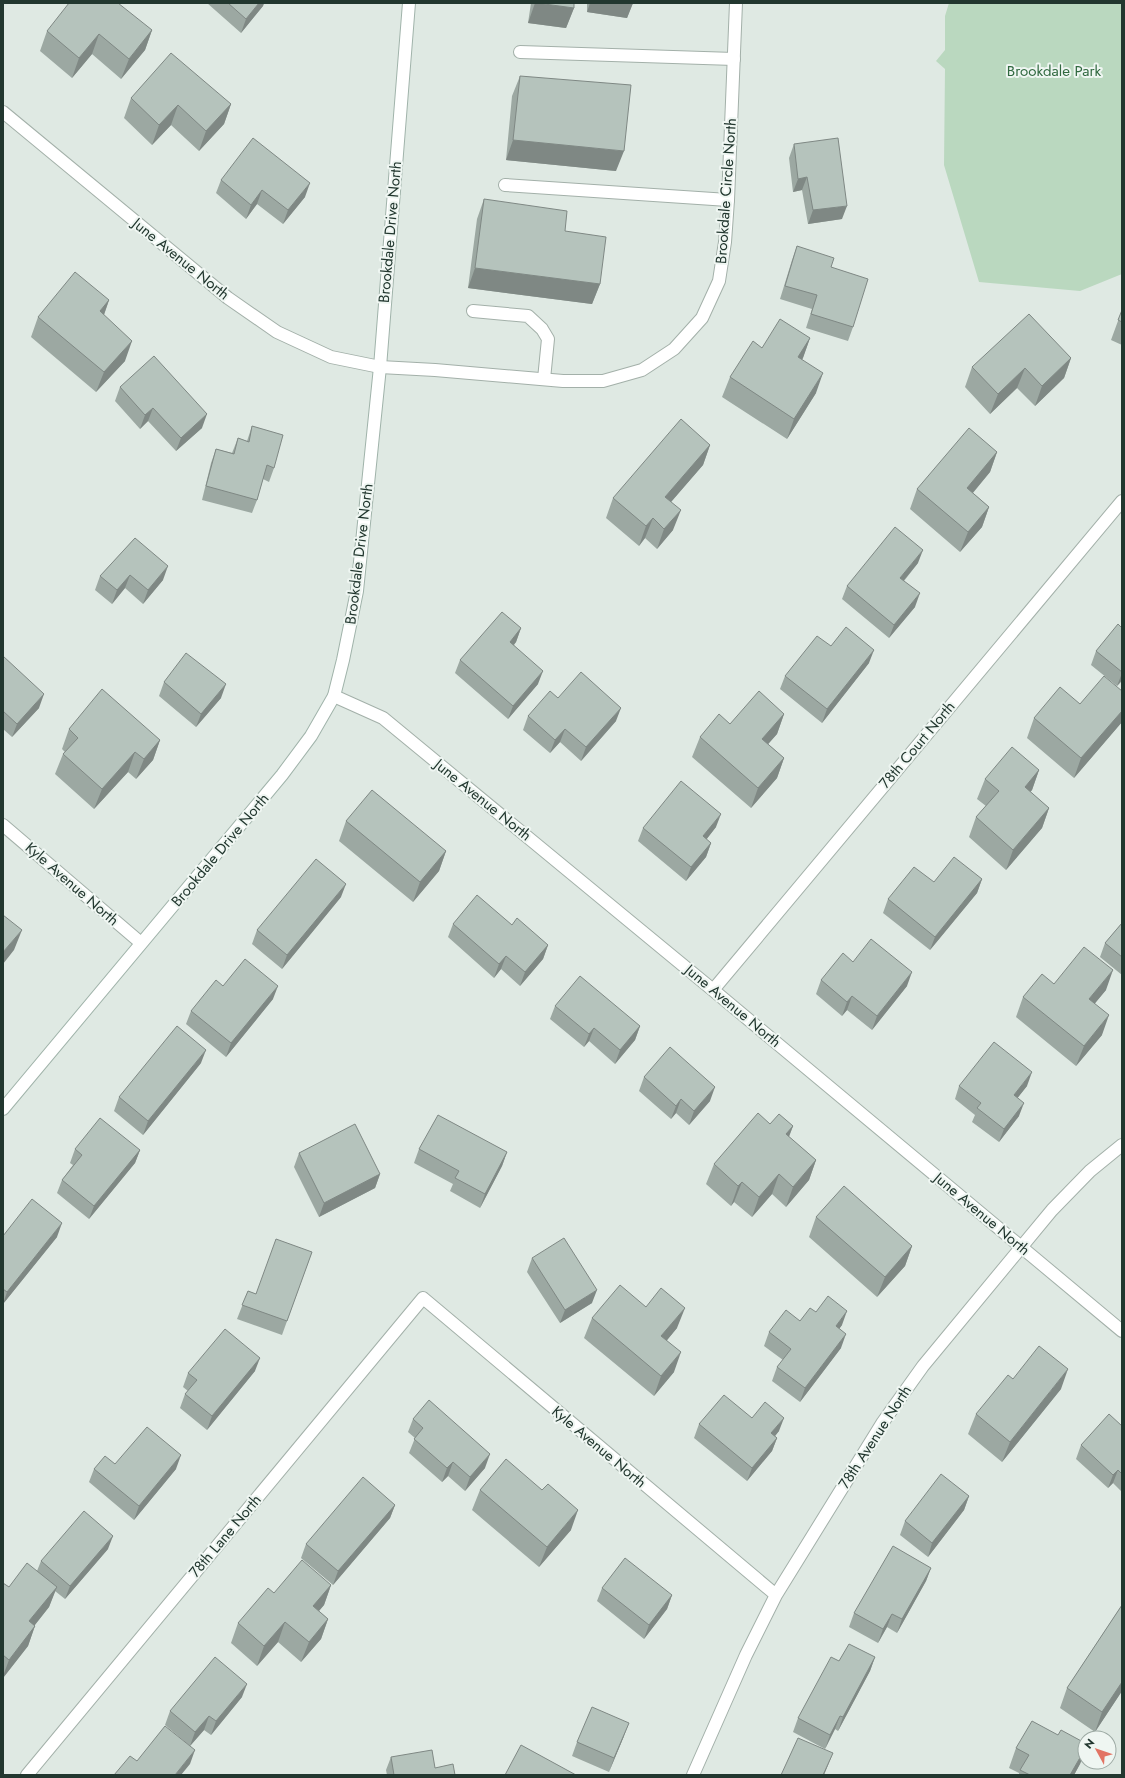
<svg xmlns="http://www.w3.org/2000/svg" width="1125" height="1778" font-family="Jost,sans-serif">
<rect width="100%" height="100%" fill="#dfe9e3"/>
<!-- green -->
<path fill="#bad8bf" d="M949,3H1122V274L1080,291L979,282L944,165L945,69L936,61L945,50V16Z"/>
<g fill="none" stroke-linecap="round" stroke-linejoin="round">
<!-- lane casing -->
<g stroke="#a3b0a9" stroke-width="14">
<path id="lane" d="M520,52L734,59
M505,185L728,200
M473,311L528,316L542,329L548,339L544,379"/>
</g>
<!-- street casing -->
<g stroke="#a3b0a9" stroke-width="14">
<path id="street" d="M3,112L228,298L277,332L331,357L380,367L435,370L563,381H603L642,370L674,349L702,318L719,281L725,242L728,200L736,3
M334,696L383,718L713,990L1122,1331
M3,825L141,943
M713,990L1122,501
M27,1775L423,1298L776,1595
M693,1775L746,1655L776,1595L883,1422L923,1366L1052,1210L1090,1171L1122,1145"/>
</g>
<!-- secondary casing -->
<g stroke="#a0b3aa" stroke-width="14">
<path id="secondary" d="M3,1109L282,775L311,736L334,696L343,660L357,591L380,367L409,3"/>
</g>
<!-- lane -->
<use href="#lane" stroke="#fff" stroke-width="12"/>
<!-- street -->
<use href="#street" stroke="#fff" stroke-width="12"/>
<!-- secondary -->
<use href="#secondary" stroke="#fff" stroke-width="12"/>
</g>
<!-- wall -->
<path fill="#9ca8a2" d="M207,3H264L263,6L241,33Z
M531,3H574V8L566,28L528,23Z
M587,3H633L627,18L587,12Z
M152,30L145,50L121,79L92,54L72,78L40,51L47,31Z
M520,76L616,171L506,160L512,96Z
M131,98L231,104L224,124L199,151L171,125L152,145L124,118Z
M794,144L842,219L808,224L802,190L793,192L789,158Z
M221,180L305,197L283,224L257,204L246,219L216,193Z
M484,199L565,231L600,284L592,304L468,288L477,219Z
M797,246L831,267L853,327L848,341L806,328L812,309L780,299L792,260Z
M109,300L104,315L125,361L96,392L31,337L38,317Z
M1122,310V345L1111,340Z
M810,338L802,360L816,393L787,439L722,397L730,377L762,348Z
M1071,358L1064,378L1035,406L1017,388L990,414L965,387L972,367Z
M120,387L202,428L176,451L148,421L140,429L115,401Z
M252,426L274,468L269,482L263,479L257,500L252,513L202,500L211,463L216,449L232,453L238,438L247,441Z
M710,445L703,465L671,502L673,530L657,549L645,538L639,546L606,518L613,498Z
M997,452L990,472L973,493L989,507L982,527L960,552L910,509L917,489Z
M135,538L163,580L143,604L125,588L112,604L95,590L100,576Z
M918,563L904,581L915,607L889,638L842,599L847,586Z
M521,628L516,642L514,645L538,684L508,719L455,673L460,660Z
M1122,628V681L1117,686L1091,665L1096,651Z
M3,656L39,708L12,737L3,729Z
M869,663L822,723L780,689L785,676Z
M164,682L221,698L196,727L159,696Z
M1122,691V722L1074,778L1027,738L1034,718Z
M558,698L616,721L581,761L560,742L550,753L523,730L528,716Z
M784,714L777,734L768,744L784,758L777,778L751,808L692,757L700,737L730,724Z
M69,729L160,740L153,760L136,779L128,772L94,809L55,774L63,754L65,752L62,749Z
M1039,770L1032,790L1030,792L1049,808L1042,828L1006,870L969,837L976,817L986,806L977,799L985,779Z
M346,821L446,851L439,871L413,902L339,841Z
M716,827L706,840L711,843L706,857L686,881L638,841L643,828Z
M982,879L977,893L930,950L883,913L888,899L934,882Z
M341,897L282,969L252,944L257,930Z
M1122,923V975L1100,957L1105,943Z
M453,924L512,925L548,945L543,959L520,986L501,969L494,978L448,937Z
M853,962L907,986L872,1030L847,1010L842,1016L816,994L821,980Z
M1054,984L1106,990L1095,1003L1102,1035L1076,1066L1016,1017L1023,997Z
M223,986L273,999L226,1057L186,1024L191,1011Z
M555,1006L640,1026L635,1040L615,1064L589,1041L584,1047L550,1019Z
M201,1063L143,1135L114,1111L119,1097Z
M644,1077L710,1101L689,1125L676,1113L671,1119L639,1091Z
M959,1086H1027L1017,1098L1019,1116L999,1142L972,1122L975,1115L955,1099Z
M770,1124L793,1126L789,1137L816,1160L809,1180L786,1207L772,1194L752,1217L734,1202L731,1206L706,1184L714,1164Z
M75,1149L140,1150L135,1163L89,1219L57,1193L62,1180L73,1165L70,1163Z
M419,1149L507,1152L502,1166L480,1208L450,1191L453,1184L414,1163Z
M299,1153L380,1174L375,1188L319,1217L294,1167Z
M816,1217L912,1246L905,1266L877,1297L809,1237Z
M3,1236L57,1237L3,1304Z
M312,1252L282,1335L237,1319L248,1291L256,1294Z
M532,1258L592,1303L560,1323L527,1272Z
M646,1307L677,1328L667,1340L674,1372L654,1396L584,1338L592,1318Z
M816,1312L842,1325L839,1329L841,1348L800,1402L772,1381L777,1367L783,1360L764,1346L769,1332L800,1321Z
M255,1371L207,1430L180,1408L185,1394L188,1391L183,1387L188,1373Z
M1061,1389L1002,1462L968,1434L976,1414Z
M752,1418L779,1431L775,1436L777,1438L772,1451L747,1481L694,1438L699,1424Z
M413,1419L485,1468L465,1491L448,1476L442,1482L409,1453L415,1438L408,1432Z
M1122,1426V1492L1113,1483L1108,1488L1076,1459L1081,1445Z
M115,1464L176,1469L134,1520L89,1482L94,1469Z
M480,1490L571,1530L539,1567L472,1510Z
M969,1496L964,1510L928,1557L900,1535L905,1521Z
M395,1505L390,1518L333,1585L301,1558L306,1544Z
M108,1549L65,1599L55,1591L49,1607L35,1625L28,1646L3,1678V1583L9,1587L37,1571L41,1561Z
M931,1568L926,1581L897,1633L887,1627L878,1643L849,1627L854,1613Z
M331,1585L324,1605L319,1611L328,1619L321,1639L301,1662L278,1642L257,1666L231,1643L238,1623L274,1593Z
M602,1588L672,1595L667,1609L644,1639L597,1601Z
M1122,1605V1691L1095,1732L1060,1708L1067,1688Z
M875,1657L870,1671L838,1731L835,1729L825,1749L793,1732L798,1718Z
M242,1697L211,1735L204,1730L190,1746L165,1725L170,1711Z
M1058,1735L1085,1743V1751L1080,1764L1074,1775H1019V1773L1009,1768L1016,1748Z
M624,1736L609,1772L572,1756L577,1742Z
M391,1757L435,1768L455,1775H387L386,1770Z"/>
<!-- shaded-wall -->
<path fill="#7f8884" d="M259,3H264L263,6L241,33L246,19Z
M535,3L574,8L566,28L528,23Z
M590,3H633L627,18L587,12Z
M152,30L145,50L121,79L129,59Z
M99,34L92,54L72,78L79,58Z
M231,104L224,124L199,151L206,131Z
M178,105L171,125L152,145L159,125Z
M513,140L624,151L616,171L506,160Z
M807,177L802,190L793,192L798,179Z
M310,183L305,197L283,224L288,210Z
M262,190L257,204L246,219L251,205Z
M847,206L842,219L808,224L813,210Z
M475,268L600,284L592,304L468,288Z
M109,300L102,320L100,311Z
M810,338L803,358L791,377L798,357Z
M132,341L125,361L96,392L104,372Z
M1071,358L1064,378L1035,406L1042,386Z
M1025,368L1017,388L990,414L998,394Z
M823,373L816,393L787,439L794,419Z
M153,408L148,421L140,429L145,415Z
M207,414L202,428L176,451L181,438Z
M710,445L703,465L658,517L665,497Z
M997,452L990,472L960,508L967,488Z
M989,507L982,527L960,552L968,532Z
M681,510L673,530L657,549L664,529Z
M653,518L645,538L639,546L646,526Z
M923,550L918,563L895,591L900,578Z
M168,566L163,580L143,604L148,590Z
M130,575L125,588L112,604L117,590Z
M920,593L915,607L889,638L894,625Z
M521,628L516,642L505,655L510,642Z
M874,650L869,663L822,723L827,709Z
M543,671L538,684L508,719L513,706Z
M1122,673V680L1117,686Z
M226,684L221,698L196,727L201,714Z
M44,694L39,708L12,737L17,724Z
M621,708L616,721L581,761L586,747Z
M1122,711V722L1074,778L1081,758Z
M784,714L777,734L755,759L762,739Z
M565,729L560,742L550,753L555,740Z
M160,740L153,760L136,779L144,759Z
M135,752L128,772L94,809L102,789Z
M784,758L777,778L751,808L758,788Z
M1039,770L1032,790L1017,807L1025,787Z
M1049,808L1042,828L1006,870L1013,850Z
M721,814L716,827L698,850L703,836Z
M711,843L706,857L686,881L691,867Z
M446,851L439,871L413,902L420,882Z
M982,879L977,893L930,950L935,937Z
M346,884L341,897L282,969L287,955Z
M22,930L14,950L3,964V952Z
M548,945L543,959L520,986L525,972Z
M506,956L501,969L494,978L499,964Z
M1113,970L1106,990L1082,1019L1089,999Z
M912,972L907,986L872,1030L877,1016Z
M278,986L273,999L226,1057L231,1043Z
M852,996L847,1010L842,1016L847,1002Z
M1109,1015L1102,1035L1076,1066L1084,1046Z
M640,1026L635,1040L615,1064L620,1050Z
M594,1028L589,1041L584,1047L589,1034Z
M206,1050L201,1063L143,1135L148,1121Z
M1032,1072L1027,1086L1009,1109L1014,1095Z
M715,1087L710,1101L689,1125L694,1111Z
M681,1099L676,1113L671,1119L676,1106Z
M1024,1103L1019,1116L999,1142L1004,1129Z
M793,1126L785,1146L786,1134Z
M140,1150L135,1163L89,1219L94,1206Z
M507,1152L502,1166L480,1208L485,1194Z
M816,1160L809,1180L786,1207L793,1187Z
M380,1174L375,1188L319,1217L324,1203Z
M779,1174L772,1194L752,1217L759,1197Z
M742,1182L734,1202L731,1206L738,1186Z
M62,1223L57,1237L3,1304L7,1292Z
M912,1246L905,1266L877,1297L885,1277Z
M597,1290L592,1303L560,1323L565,1310Z
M685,1308L677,1328L654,1356L661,1336Z
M847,1311L842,1325L831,1340L836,1326Z
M846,1334L841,1348L800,1402L805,1388Z
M681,1352L674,1372L654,1396L661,1376Z
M260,1358L255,1371L207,1430L212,1416Z
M1068,1369L1061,1389L1002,1462L1010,1442Z
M784,1418L779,1431L766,1447L771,1433Z
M777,1438L772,1451L747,1481L752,1468Z
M490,1454L485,1468L465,1491L470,1477Z
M181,1455L176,1469L134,1520L139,1506Z
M453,1462L448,1476L442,1482L447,1468Z
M1118,1470L1113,1483L1108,1488L1113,1475Z
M969,1496L964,1510L928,1557L932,1543Z
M395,1505L390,1518L333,1585L338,1571Z
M578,1510L571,1530L539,1567L547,1547Z
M113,1536L108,1549L65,1599L70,1586Z
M931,1568L926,1581L897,1633L902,1619Z
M331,1585L324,1605L306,1626L313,1606Z
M57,1587L49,1607L22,1641L29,1621Z
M672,1595L667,1609L644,1639L649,1625Z
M892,1614L887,1627L878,1643L883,1629Z
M328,1619L321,1639L301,1662L309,1642Z
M285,1622L278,1642L257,1666L264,1646Z
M35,1626L28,1646L3,1678V1676L9,1660Z
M875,1657L870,1671L838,1731L843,1717Z
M1122,1682V1691L1095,1732L1102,1712Z
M247,1684L242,1697L211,1735L216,1721Z
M209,1716L204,1730L190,1746L195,1732Z
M840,1716L835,1729L825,1749L830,1735Z
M629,1723L624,1736L609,1772L614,1758Z
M1085,1749V1751L1080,1764L1074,1775H1070Z
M195,1750L190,1764L181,1775H175Z
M833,1753L824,1775H823Z"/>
<!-- building -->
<path fill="#b5c3bc" stroke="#7f8884" d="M69,3H118L152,30L129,59L99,34L79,58L47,31Z
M228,3H259L246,19Z
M537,3H574V8Z
M171,53L231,104L206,131L178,105L159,125L131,98Z
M520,76L631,85L624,151L513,140Z
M253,138L310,183L288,210L262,190L251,205L221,180Z
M838,138L847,206L813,210L807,177L798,179L794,144Z
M484,199L567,211L565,231L606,237L600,284L475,268Z
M797,246L834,258L831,267L868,279L853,327L811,314L817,295L785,286Z
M75,272L109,300L100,311L132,341L104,372L38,317Z
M1122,310V322L1118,320Z
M1029,314L1071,358L1042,386L1025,368L998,394L972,367Z
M780,319L810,338L798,357L823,373L794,419L730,377L753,341L762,348Z
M154,356L207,414L181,438L153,408L145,415L120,387Z
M681,419L710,445L665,497L681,510L664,529L653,518L646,526L613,498Z
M252,426L283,435L274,468L267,465L257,500L206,486L216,449L234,454L238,438L249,442Z
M969,428L997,452L967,488L989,507L968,532L917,489Z
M895,527L923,550L900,578L920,593L894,625L847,586Z
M135,538L168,566L148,590L130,575L117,590L100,576Z
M502,612L521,628L510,642L543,671L513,706L460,660Z
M1118,624L1122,628V672L1096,651Z
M846,627L874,650L827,709L785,676L817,636L831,646Z
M186,653L226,684L201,714L164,682Z
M3,656L44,694L17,724L3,711Z
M581,672L621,708L586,747L565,729L555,740L528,716L550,691L558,698Z
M1104,676L1122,691V711L1081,758L1034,718L1060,687L1080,704Z
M102,689L160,740L144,759L135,752L102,789L63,754L78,738L69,729Z
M759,691L784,714L762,739L784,758L758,788L700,737L719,714L730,724Z
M1012,747L1039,770L1025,787L1049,808L1013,850L976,817L999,791L985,779Z
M681,781L721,814L703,836L711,843L691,867L643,828Z
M372,790L446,851L420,882L346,821Z
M954,857L982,879L935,937L888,899L914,867L934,882Z
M316,859L346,884L287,955L257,930Z
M477,895L512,925L517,918L548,945L525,972L506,956L499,964L453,924Z
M3,915L22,930L3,952Z
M1122,923V957L1105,943Z
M871,939L912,972L877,1016L852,996L847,1002L821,980L843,953L853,962Z
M1084,947L1113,970L1089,999L1109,1015L1084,1046L1023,997L1042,974L1054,984Z
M245,959L278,986L231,1043L191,1011L216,980L223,986Z
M580,976L640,1026L620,1050L594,1028L589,1034L555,1006Z
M177,1026L206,1050L148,1121L119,1097Z
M994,1042L1032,1072L1014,1095L1024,1103L1004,1129L977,1108L981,1103L959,1086Z
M670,1047L715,1087L694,1111L681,1099L676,1106L644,1077Z
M758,1113L770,1124L779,1114L793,1126L786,1134L816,1160L793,1187L779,1174L759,1197L742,1182L738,1186L714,1164Z
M438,1115L507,1152L485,1194L455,1178L459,1171L419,1149Z
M100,1118L140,1150L94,1206L62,1180L82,1155L75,1149Z
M355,1124L380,1174L324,1203L299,1153Z
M844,1186L912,1246L885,1277L816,1217Z
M32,1199L62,1223L7,1292L3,1289V1236Z
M564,1238L597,1290L565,1310L532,1258Z
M276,1239L312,1252L287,1321L242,1305L248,1291L256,1294Z
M620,1285L646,1307L661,1288L685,1308L661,1336L681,1352L661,1376L592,1318Z
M828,1296L847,1311L836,1326L846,1334L805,1388L777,1367L791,1349L769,1332L786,1310L800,1321L810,1308L816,1312Z
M225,1329L260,1358L212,1416L185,1394L197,1380L188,1373Z
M1039,1346L1068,1369L1010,1442L976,1414L1008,1375L1013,1379Z
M724,1395L752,1418L765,1402L784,1418L771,1433L777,1438L752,1468L699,1424Z
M429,1400L490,1454L470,1477L453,1462L447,1468L414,1439L423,1428L413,1419Z
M1109,1414L1122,1426V1474L1118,1470L1113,1475L1081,1445Z
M147,1427L181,1455L139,1506L94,1469L105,1456L115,1464Z
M506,1459L542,1490L548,1484L578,1510L547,1547L480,1490Z
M941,1474L969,1496L932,1543L905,1521Z
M363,1477L395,1505L338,1571L306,1544Z
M84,1511L113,1536L70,1586L41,1561Z
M893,1546L931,1568L902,1619L892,1614L883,1629L854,1613Z
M625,1558L672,1595L649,1625L602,1588Z
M302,1560L331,1585L313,1606L328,1619L309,1642L285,1622L264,1646L238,1623L268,1588L274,1593Z
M27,1563L57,1587L29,1621L35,1626L9,1660L3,1655V1583L9,1587Z
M1122,1605V1682L1102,1712L1067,1688Z
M849,1644L875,1657L843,1717L840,1716L830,1735L798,1718L831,1657L839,1661Z
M215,1657L247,1684L216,1721L209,1716L195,1732L170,1711Z
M592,1707L629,1723L614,1758L577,1742Z
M1032,1721L1058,1735L1061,1730L1085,1743V1749L1070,1775H1030L1020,1770L1029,1755L1016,1748Z
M165,1726L195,1750L175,1775H114L130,1756L137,1761Z
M798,1738L833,1753L823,1775H781Z
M521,1745L576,1775H505Z
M432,1750L435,1768L453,1764L455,1775H394L391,1757Z"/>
<g text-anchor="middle" stroke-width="4" stroke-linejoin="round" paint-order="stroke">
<!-- park labels -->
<g font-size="15" fill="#316940" stroke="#eff6f2">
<text x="1054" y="76">Brookdale Park</text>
</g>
<!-- street labels -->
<g font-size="15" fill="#22372f" stroke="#eff6f2">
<text transform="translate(726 191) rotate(-86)" y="5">Brookdale Circle North</text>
<text transform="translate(390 232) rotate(-85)" y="5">Brookdale Drive North</text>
<text transform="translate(181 259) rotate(39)" y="5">June Avenue North</text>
<text transform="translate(359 554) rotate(-83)" y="5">Brookdale Drive North</text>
<text transform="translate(917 745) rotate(-50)" y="5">78th Court North</text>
<text transform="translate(483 800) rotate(39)" y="5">June Avenue North</text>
<text transform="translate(220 850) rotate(-50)" y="5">Brookdale Drive North</text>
<text transform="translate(72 884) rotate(41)" y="5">Kyle Avenue North</text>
<text transform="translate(733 1006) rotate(40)" y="5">June Avenue North</text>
<text transform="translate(982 1214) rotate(40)" y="5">June Avenue North</text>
<text transform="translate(875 1437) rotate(-57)" y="5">78th Avenue North</text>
<text transform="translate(599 1447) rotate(40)" y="5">Kyle Avenue North</text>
<text transform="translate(225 1536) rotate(-50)" y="5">78th Lane North</text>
</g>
</g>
<!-- border -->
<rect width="1125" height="1778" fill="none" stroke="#22372f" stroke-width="8"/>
<!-- north arrow -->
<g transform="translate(1097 1750) rotate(310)"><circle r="19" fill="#eff6f2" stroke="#9daaa4"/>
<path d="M0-3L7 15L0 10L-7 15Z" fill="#e27464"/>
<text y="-6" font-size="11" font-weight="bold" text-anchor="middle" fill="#22372f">N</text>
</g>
</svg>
